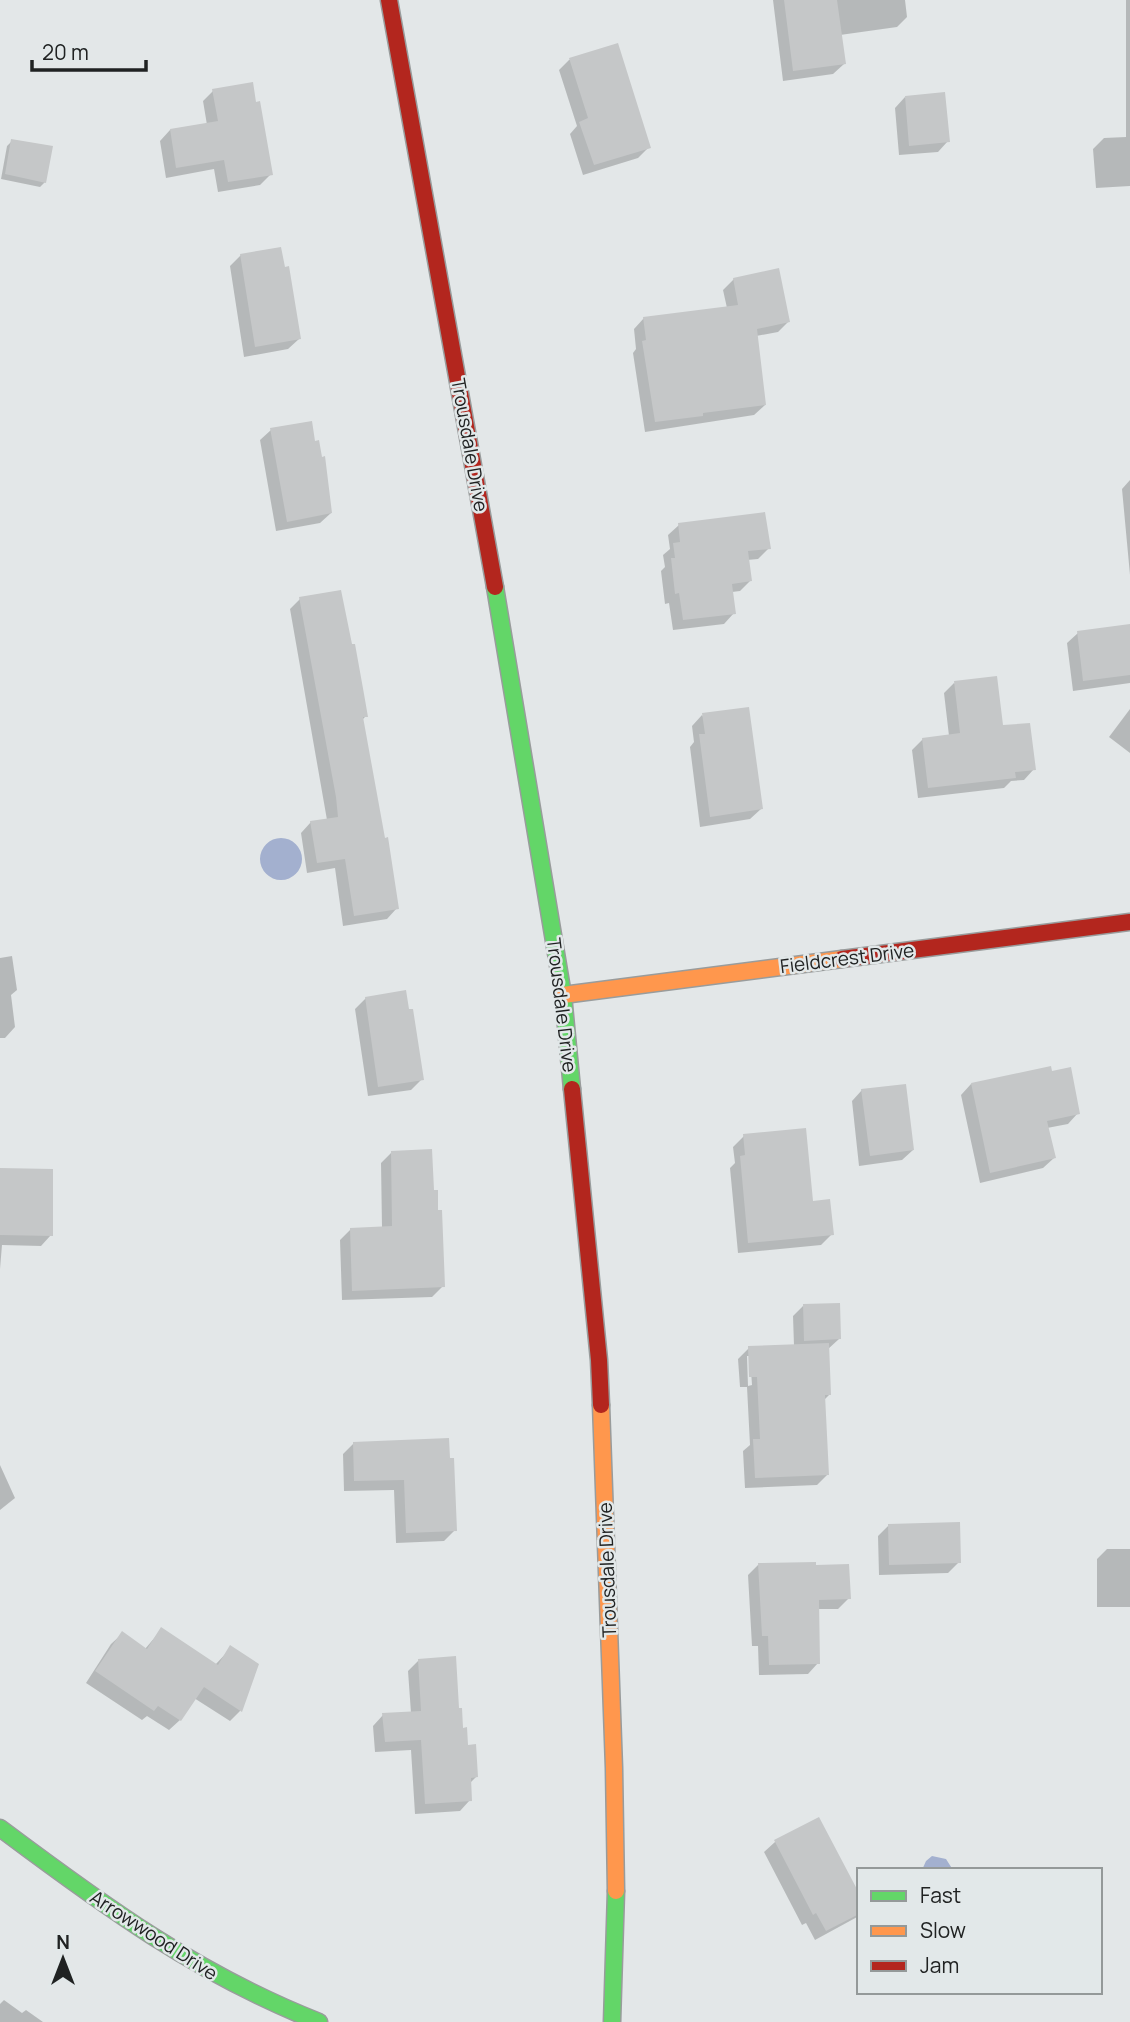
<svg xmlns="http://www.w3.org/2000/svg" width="1130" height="2022" font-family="Manrope,sans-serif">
<rect width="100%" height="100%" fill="#e3e7e8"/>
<!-- water -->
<path fill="#a3b0cf" d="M260 859a21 21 0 1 1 42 0a21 21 0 1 1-42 0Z
M932,1856L946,1859L953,1870H922L926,1861Z"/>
<!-- shadow -->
<path fill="#0003" fill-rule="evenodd" d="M773,0H905L907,17L897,27L840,35L844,64L833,74L783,81Z
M1126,0H1130V186L1096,188L1093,149L1104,138L1126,137Z
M616,45L649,147L638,158L583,175L570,134L577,126L559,70L569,60Z
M213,91L271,174L260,185L218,192L214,169L166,178L160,141L170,130L207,125L203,101Z
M905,97L948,141L938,152L899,155L895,108Z
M12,141L45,182L40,187L1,179L7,146Z
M241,255L299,339L288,349L244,357L230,266Z
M734,279L788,322L778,332L756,336L765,405L754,415L645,432L633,353L636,349L634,329L644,318L727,308L723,290Z
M271,430L314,443L321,459L331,513L320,523L276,531L260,440Z
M1130,480V575L1122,489Z
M679,525L769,548L758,559L747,560L750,581L740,591L732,592L734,613L724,624L673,630L669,603L665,604L661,571L665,567L663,555L670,549L668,535Z
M300,599L366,716L362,720L397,908L387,919L343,926L335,868L307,873L301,833L311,822L327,820L290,609Z
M1130,626V683L1073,691L1067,643L1078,633Z
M954,683L1001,727L1034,769L1024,780L1011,781L1004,788L918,798L912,750L923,739L949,736L944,693Z
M1130,709V753L1109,737Z
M702,715L761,809L750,819L700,827L690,747L694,742L692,726Z
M12,956L17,990L11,995L15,1027L5,1038H0V958Z
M366,998L422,1079L411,1090L368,1096L355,1009Z
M971,1084L1078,1113L1068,1124L1047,1128L1054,1158L1043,1168L980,1183L961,1095Z
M862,1090L913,1150L902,1160L859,1166L852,1101Z
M744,1136L811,1203L832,1234L821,1245L738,1253L730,1168L735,1163L733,1147Z
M391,1153L443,1286L432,1297L342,1300L340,1240L351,1229L382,1228L381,1163Z
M0,1170L51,1235L41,1246L2,1245L0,1269Z
M803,1306L839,1339L827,1350L830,1394L824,1400L828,1474L817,1485L745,1488L743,1451L750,1445L747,1387H740L738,1359L749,1348L794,1346L793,1316ZM747,1356H750L752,1385L748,1386Z
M447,1440L455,1530L444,1541L396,1543L394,1490L344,1491L343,1454L354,1443Z
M0,1465L15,1498L0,1510Z
M889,1525L959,1562L948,1573L879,1575L878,1536Z
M1107,1549H1130V1607H1097V1559Z
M758,1565L815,1567L849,1598L838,1609H817L818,1663L808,1674L759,1675L758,1646H752L748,1575Z
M162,1629L215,1665L231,1648L257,1665L240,1711L230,1721L194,1698L180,1720L169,1730L147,1716L142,1720L86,1683L111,1644L122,1634L145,1649Z
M419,1660L458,1710L476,1777L469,1784L470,1800L460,1811L415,1814L411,1750L375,1752L373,1726L383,1715L411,1713L408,1671Z
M818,1819L859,1896V1916L815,1940L806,1923L802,1925L764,1852L775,1842Z
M4,2000L22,2013L26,2010L43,2022H0V2004Z"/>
<!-- building -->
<path fill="#c5c7c8" d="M784,0H837L846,64L793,71Z
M618,43L651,148L594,165L579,122L588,118L569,58Z
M253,82L256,102L260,101L273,175L228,182L224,160L176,168L170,129L218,121L212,89Z
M945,92L950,142L909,146L905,96Z
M11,139L53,146L46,183L5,174Z
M281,247L285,267L289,266L301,339L255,347L240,254Z
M779,268L790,322L757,329L766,405L703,413V416L655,422L642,341L646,340L643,317L738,305L733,278Z
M312,421L315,441L319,440L322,457L325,456L332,513L287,522L270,428Z
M765,512L771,549L748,551L752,581L732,584L736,614L683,620L679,593L675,594L671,558H675L673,543L680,542L678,523Z
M341,590L352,644H355L364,694L368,717H363L385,838L388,837L399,909L354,916L345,859L317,863L310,821L338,817L336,797L299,597Z
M1130,624V675L1083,681L1077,631Z
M997,676L1003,725L1030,723L1036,770L1015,772L1016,778L928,788L922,738L960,733L954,681Z
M749,707L763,809L710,817L699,734H705L702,713Z
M406,990L409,1009H413L424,1080L378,1087L365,997Z
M1051,1066L1052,1071L1071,1067L1080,1114L1047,1121L1056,1158L990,1173L971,1083Z
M906,1084L914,1150L870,1156L861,1089Z
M806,1128L813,1201L830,1199L834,1235L748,1243L740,1156L745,1155L743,1134Z
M432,1149L434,1190H438V1210H442L445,1287L352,1291L350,1228L392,1226L391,1151Z
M0,1168L53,1169V1236L0,1235Z
M840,1303L841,1339L804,1341L803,1304Z
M829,1343L831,1395H825L829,1475L755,1478L753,1439H760L757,1377H749L748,1346Z
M449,1438L450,1458H454L457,1531L406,1533L404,1480L354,1481L353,1442Z
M960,1522L961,1563L889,1565L888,1524Z
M816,1562V1565L849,1564L851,1599L819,1600L820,1664L769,1665L768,1636H762L758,1563Z
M161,1627L218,1665L230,1645L259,1664L242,1712L204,1687L181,1721L158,1706L154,1711L95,1671L122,1631L147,1649Z
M456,1656L459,1708H462L463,1728L467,1727L468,1745L476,1744L478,1777L471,1778L472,1801L425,1804L421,1740L385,1742L382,1713L421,1711L418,1659Z
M819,1817L859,1893V1914L826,1931L816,1913L813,1915L774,1840Z"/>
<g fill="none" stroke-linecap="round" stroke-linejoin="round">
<!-- fast casing -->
<g stroke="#999c9c" stroke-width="19">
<path id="fast" d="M495,587L563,995L572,1089
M0,1828C104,1906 197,1974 319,2022
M612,2022L616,1891"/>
</g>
<!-- slow casing -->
<g stroke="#999c9c" stroke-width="19">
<path id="slow" d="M563,995L842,959
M601,1405L614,1768L616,1891"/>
</g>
<!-- jam casing -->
<g stroke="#999c9c" stroke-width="19">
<path id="jam" d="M389,0L495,587
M842,959L1130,922
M572,1089L599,1360L601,1405"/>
</g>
<!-- fast -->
<use href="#fast" stroke="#63d668" stroke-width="16"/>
<!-- slow -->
<use href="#slow" stroke="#ff974d" stroke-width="16"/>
<!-- jam -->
<use href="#jam" stroke="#b3261e" stroke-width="16"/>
</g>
<g text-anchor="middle" stroke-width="5" stroke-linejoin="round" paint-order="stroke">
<!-- street labels -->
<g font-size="19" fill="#202222" stroke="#e2e8e9">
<text transform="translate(470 445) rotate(80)" y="7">Trousdale Drive</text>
<text transform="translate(847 958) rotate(-7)" y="7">Fieldcrest Drive</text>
<text transform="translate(562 1005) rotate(83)" y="7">Trousdale Drive</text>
<text transform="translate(607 1570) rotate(-92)" y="7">Trousdale Drive</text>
<text transform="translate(154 1935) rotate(33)" y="7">Arrowwood Drive</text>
</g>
</g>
<!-- legend -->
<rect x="857" y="1868" width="245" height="126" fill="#e2e8e9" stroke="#949999" stroke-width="2"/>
<rect x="871" y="1891" width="35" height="10" fill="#63d668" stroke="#949999" stroke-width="2"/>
<text x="920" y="1903" font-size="21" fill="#202222">Fast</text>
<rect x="871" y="1926" width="35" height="10" fill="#ff974d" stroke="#949999" stroke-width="2"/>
<text x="920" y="1938" font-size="21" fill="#202222">Slow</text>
<rect x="871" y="1961" width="35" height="10" fill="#b3261e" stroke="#949999" stroke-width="2"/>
<text x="920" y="1973" font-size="21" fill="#202222">Jam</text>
<!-- north arrow -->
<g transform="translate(63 1959)" stroke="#e2e8e9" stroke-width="5" paint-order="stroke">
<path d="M0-5L12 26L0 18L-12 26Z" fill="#202222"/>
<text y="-10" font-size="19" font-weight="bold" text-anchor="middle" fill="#202222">N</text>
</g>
<!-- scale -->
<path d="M32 60v10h114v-10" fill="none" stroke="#202222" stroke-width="3.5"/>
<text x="42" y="60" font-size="21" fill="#202222" stroke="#e2e8e9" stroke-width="5" paint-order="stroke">20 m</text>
</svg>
